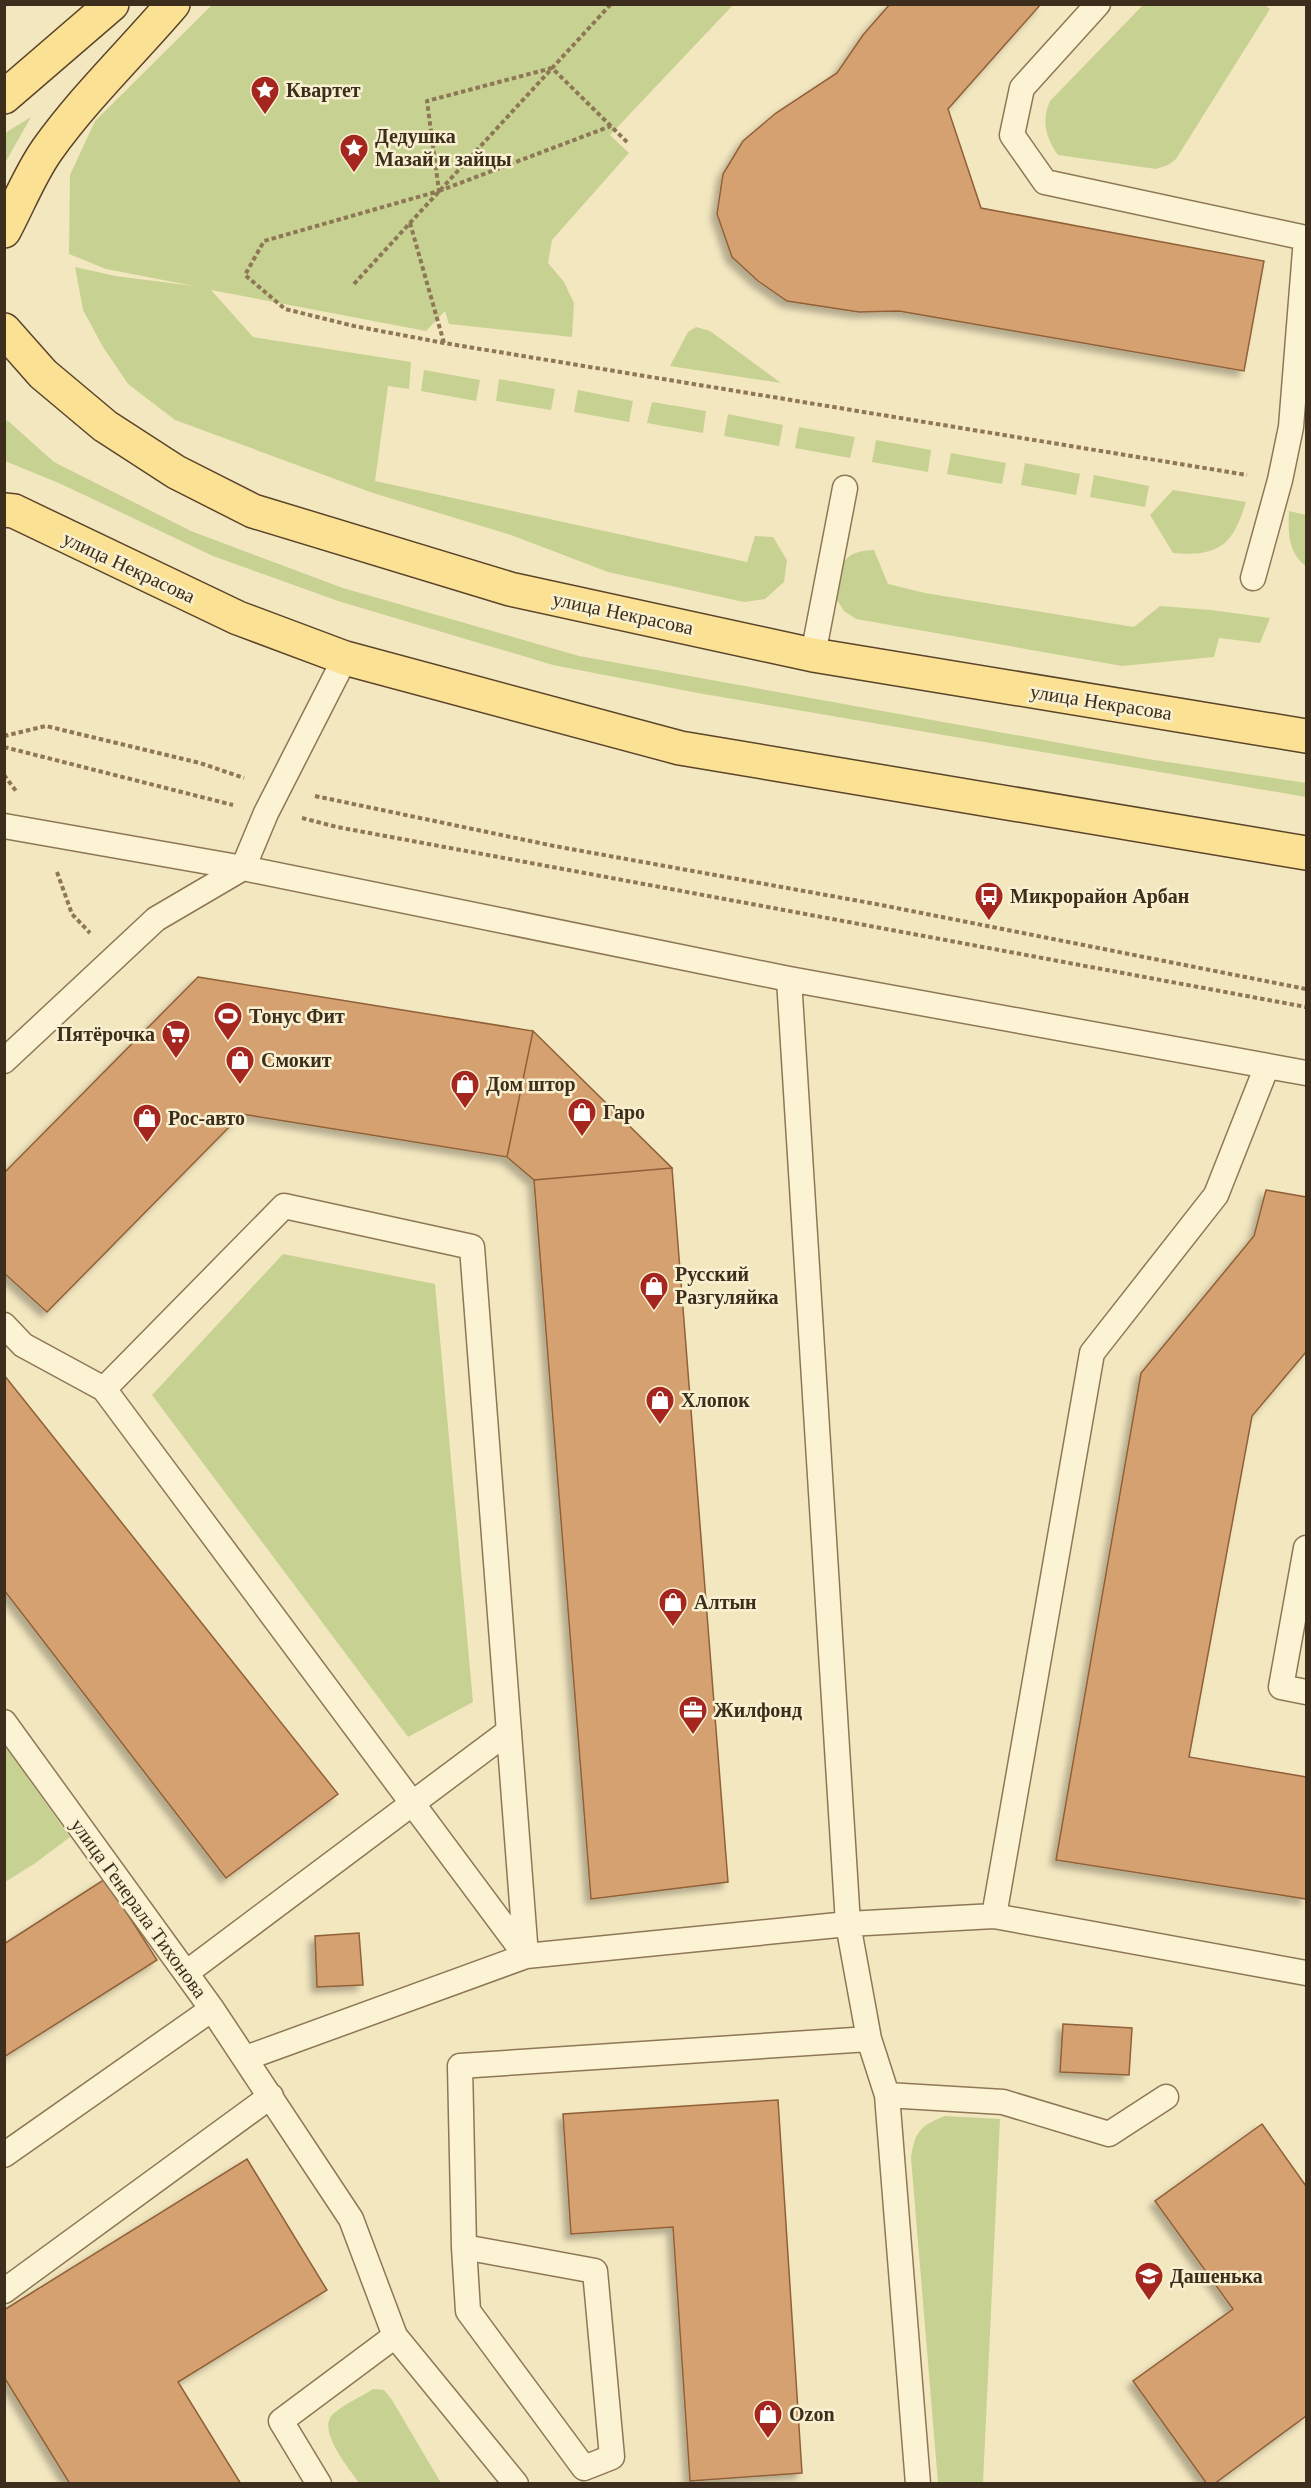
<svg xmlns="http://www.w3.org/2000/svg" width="1311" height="2488" font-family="'Times New Roman',serif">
<defs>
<filter id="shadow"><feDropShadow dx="-5.5" dy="5.5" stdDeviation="3" flood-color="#0004"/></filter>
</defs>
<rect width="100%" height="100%" fill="#f3e7c0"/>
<!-- green -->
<path fill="#c7d292" d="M212,5H733L610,135L629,153L552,240L548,263L564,282L574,303L572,337L449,324L445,311L426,331L211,290L253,337L411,362L409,389L388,386L375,481L747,562L755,536L773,537L787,560L784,582L765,599L744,602L608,572L511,535L373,493L175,420L128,384L103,347L83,310L75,267L115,276L194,286L106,269L69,254L70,175L95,121Z
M1265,5L1270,9L1176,159L1168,165L1156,169L1058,155C1046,138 1041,121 1050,101L1143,5Z
M31,117L5,163V133Z
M696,327L710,331L781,383L670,366L688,332Z
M424,370L480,380L476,401L421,391Z
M499,379L555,389L551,410L496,401Z
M578,390L633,401L629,422L574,412Z
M652,402L706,411L703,433L647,423Z
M728,414L783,425L779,446L724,436Z
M7,420L54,462L191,531L343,588L579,656L1148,759L1306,783V797L698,693L553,665L338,601L213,556L61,484L5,461V424Z
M799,427L855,437L850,458L795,448Z
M876,440L931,450L928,472L872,462Z
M951,453L1006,463L1002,484L947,474Z
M1025,463L1080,474L1076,495L1021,485Z
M1094,475L1149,486L1145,507L1090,497Z
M1173,490L1246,502C1233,545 1219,557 1173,553L1150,515Z
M1289,511L1306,515V566C1288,553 1288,532 1289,511Z
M874,550L888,584L925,593L1134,627L1160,606L1211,610L1270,618L1260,643L1219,638L1214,657L1122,666L856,619L844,611L833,594C841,565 841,551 874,550Z
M283,1254L435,1284L473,1702L408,1737L152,1395Z
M5,1746L70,1837L34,1864L5,1882Z
M945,2116L1000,2119L983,2483H938L911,2158C915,2131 920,2126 945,2116Z
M373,2389L384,2390L392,2400L441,2483H359C349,2468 316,2430 333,2414C344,2404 361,2397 373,2389Z"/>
<!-- building -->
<path fill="#d5a171" stroke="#906138" stroke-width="1.5" filter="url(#shadow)" d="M890,4H1041L948,109L981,208L1264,261L1244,371L899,311L859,312L787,301L758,281L732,257L717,214L723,174L743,141L776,113L837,73L863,35Z
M198,977L533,1031L507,1157L242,1114L47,1312L4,1273V1173Z
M533,1031L672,1168L534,1180L507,1157Z
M672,1168L728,1882L591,1899L534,1180Z
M1266,1190L1306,1197V1352L1252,1416L1189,1757L1306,1777V1899L1056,1860L1141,1373L1254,1236Z
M4,1375L338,1794L226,1878L4,1590Z
M105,1879L157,1960L4,2057V1944Z
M359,1933L363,1985L317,1987L315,1936Z
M1063,2024L1132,2028L1129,2075L1060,2072Z
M778,2100L802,2473L690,2481L673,2227L571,2234L563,2114Z
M1262,2124L1306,2186V2416L1214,2484H1207L1133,2381L1233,2309L1155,2201Z
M247,2159L327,2290L178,2382L241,2484H70L4,2377V2310Z"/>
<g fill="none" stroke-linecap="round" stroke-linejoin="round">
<!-- service casing -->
<g stroke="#8e7755" stroke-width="27">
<path id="service" d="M1098,4L1022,88L1012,135L1045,182L1306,238
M1253,578L1280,480L1291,427L1306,238
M813,655L845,488
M4,826L243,868L266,813L345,658
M789,979L848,1924L869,2039L887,2095L918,2484
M4,1061L156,919L243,868L789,979L1306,1073
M284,1206L472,1247L526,1956L104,1389Z
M4,1325L23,1345L104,1389
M1306,1548L1281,1687L1306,1692
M4,1722L212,2009L351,2219L395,2336L516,2484
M994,1916L1092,1353L1216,1195L1267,1066
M186,1973L509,1731
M246,2058L526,1956L848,1924L994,1916L1306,1973
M887,2095L1003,2102L1109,2134L1166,2097
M4,2155L212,2009
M464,2247L468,2311L584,2468L612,2457L595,2271L464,2247L460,2066L869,2039
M4,2291L271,2096
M319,2484L281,2421L395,2336"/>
</g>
<!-- primary casing -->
<g stroke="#5b442a" stroke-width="36">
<path id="primary" d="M4,97L112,4
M4,231C18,205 30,174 47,150C84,98 131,53 173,4
M4,330L43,374L105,426L176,472L253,511L510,589L813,655L1306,736
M4,510L14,511L238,618L345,658L680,748L1306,853"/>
</g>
<!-- path -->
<path stroke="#8e7755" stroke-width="4" stroke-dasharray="4.5 3" stroke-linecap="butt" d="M4,6L6,4
M627,142L552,68L427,101L439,191L264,241L245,275L285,309L354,326L444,343L1247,475
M439,191L611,126
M410,223L444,343
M354,284L611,4
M4,736L46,726L200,763L244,778
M4,747L233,805
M4,775L16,791
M315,796L554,846L876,904L1306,989
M302,818L337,827L1306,1007
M57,872L72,914L90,933"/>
<!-- service -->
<use href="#service" stroke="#fcf3d4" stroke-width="24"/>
<!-- primary -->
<use href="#primary" stroke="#fae193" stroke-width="33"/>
</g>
<!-- icons -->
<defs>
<g id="sight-pin" transform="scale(1.5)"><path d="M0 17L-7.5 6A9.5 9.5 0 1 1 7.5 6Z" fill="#a4261e" stroke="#f9f0d0"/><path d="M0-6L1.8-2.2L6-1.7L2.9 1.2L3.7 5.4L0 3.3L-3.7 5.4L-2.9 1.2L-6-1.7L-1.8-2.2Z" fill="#fff"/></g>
<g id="bus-pin" transform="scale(1.5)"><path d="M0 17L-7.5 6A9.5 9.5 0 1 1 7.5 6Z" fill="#a4261e" stroke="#f9f0d0"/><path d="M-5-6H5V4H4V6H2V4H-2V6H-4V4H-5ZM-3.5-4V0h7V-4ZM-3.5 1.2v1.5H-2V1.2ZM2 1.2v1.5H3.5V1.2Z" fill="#fff"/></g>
<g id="stadium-pin" transform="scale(1.5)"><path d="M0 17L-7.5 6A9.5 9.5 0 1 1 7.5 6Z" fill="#a4261e" stroke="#f9f0d0"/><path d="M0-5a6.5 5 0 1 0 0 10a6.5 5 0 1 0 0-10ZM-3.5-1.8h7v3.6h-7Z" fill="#fff"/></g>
<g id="supermarket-pin" transform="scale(1.5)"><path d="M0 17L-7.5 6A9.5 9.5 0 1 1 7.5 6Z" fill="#a4261e" stroke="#f9f0d0"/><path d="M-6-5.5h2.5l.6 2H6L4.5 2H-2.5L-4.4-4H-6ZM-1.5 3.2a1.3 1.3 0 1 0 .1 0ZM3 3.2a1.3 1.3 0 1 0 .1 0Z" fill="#fff"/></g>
<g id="shop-pin" transform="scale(1.5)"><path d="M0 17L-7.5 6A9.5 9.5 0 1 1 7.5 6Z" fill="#a4261e" stroke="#f9f0d0"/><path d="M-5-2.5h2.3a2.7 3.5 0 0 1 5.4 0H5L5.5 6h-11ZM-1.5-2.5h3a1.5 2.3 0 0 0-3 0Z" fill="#fff"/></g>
<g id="office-pin" transform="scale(1.5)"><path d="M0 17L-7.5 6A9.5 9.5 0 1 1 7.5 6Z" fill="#a4261e" stroke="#f9f0d0"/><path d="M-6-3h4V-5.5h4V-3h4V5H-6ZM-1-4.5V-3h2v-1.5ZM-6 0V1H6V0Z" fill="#fff"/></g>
<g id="school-pin" transform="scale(1.5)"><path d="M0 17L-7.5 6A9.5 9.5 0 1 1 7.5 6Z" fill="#a4261e" stroke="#f9f0d0"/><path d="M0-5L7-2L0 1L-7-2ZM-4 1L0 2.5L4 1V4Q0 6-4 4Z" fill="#fff"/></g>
</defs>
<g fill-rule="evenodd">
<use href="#sight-pin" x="265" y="90"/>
<use href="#sight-pin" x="354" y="148"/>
<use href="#bus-pin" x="989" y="896"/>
<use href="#stadium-pin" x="228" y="1016"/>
<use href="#supermarket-pin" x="176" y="1034"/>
<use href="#shop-pin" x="240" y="1060"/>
<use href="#shop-pin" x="465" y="1084"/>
<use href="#shop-pin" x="582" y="1112"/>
<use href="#shop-pin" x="147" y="1118"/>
<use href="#shop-pin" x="654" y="1286"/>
<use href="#shop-pin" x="660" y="1400"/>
<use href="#shop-pin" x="673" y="1602"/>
<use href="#office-pin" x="693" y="1710"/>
<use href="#school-pin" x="1149" y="2276"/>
<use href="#shop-pin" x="768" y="2414"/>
</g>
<g text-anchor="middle" stroke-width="5" stroke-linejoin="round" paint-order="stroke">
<!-- poi labels -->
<g font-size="20" font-weight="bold" fill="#3c2d1c" stroke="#f9f0d0" text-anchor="start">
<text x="286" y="97">Квартет</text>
<text x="375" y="143">Дедушка<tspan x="375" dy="23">Мазай и зайцы</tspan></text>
<text x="1010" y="903">Микрорайон Арбан</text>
<text x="249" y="1023">Тонус Фит</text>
<text x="155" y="1041" text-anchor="end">Пятёрочка</text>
<text x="261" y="1067">Смокит</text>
<text x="486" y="1091">Дом штор</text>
<text x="603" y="1119">Гаро</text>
<text x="168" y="1125">Рос-авто</text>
<text x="675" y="1281">Русский<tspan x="675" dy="23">Разгуляйка</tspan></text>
<text x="681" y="1407">Хлопок</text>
<text x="694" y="1609">Алтын</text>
<text x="714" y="1717">Жилфонд</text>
<text x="1170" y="2283">Дашенька</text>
<text x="789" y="2421">Ozon</text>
</g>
<!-- street labels -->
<g font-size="20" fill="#3c2d1c" stroke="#f9f0d0">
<text transform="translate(129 567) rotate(25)" y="7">улица Некрасова</text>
<text transform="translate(623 613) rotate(12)" y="7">улица Некрасова</text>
<text transform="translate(1101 702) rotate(9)" y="7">улица Некрасова</text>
<text transform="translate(139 1908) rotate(54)" y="7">улица Генерала Тихонова</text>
</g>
</g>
<!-- border -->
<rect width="1311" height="2488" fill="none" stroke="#3c2d1c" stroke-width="12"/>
</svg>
